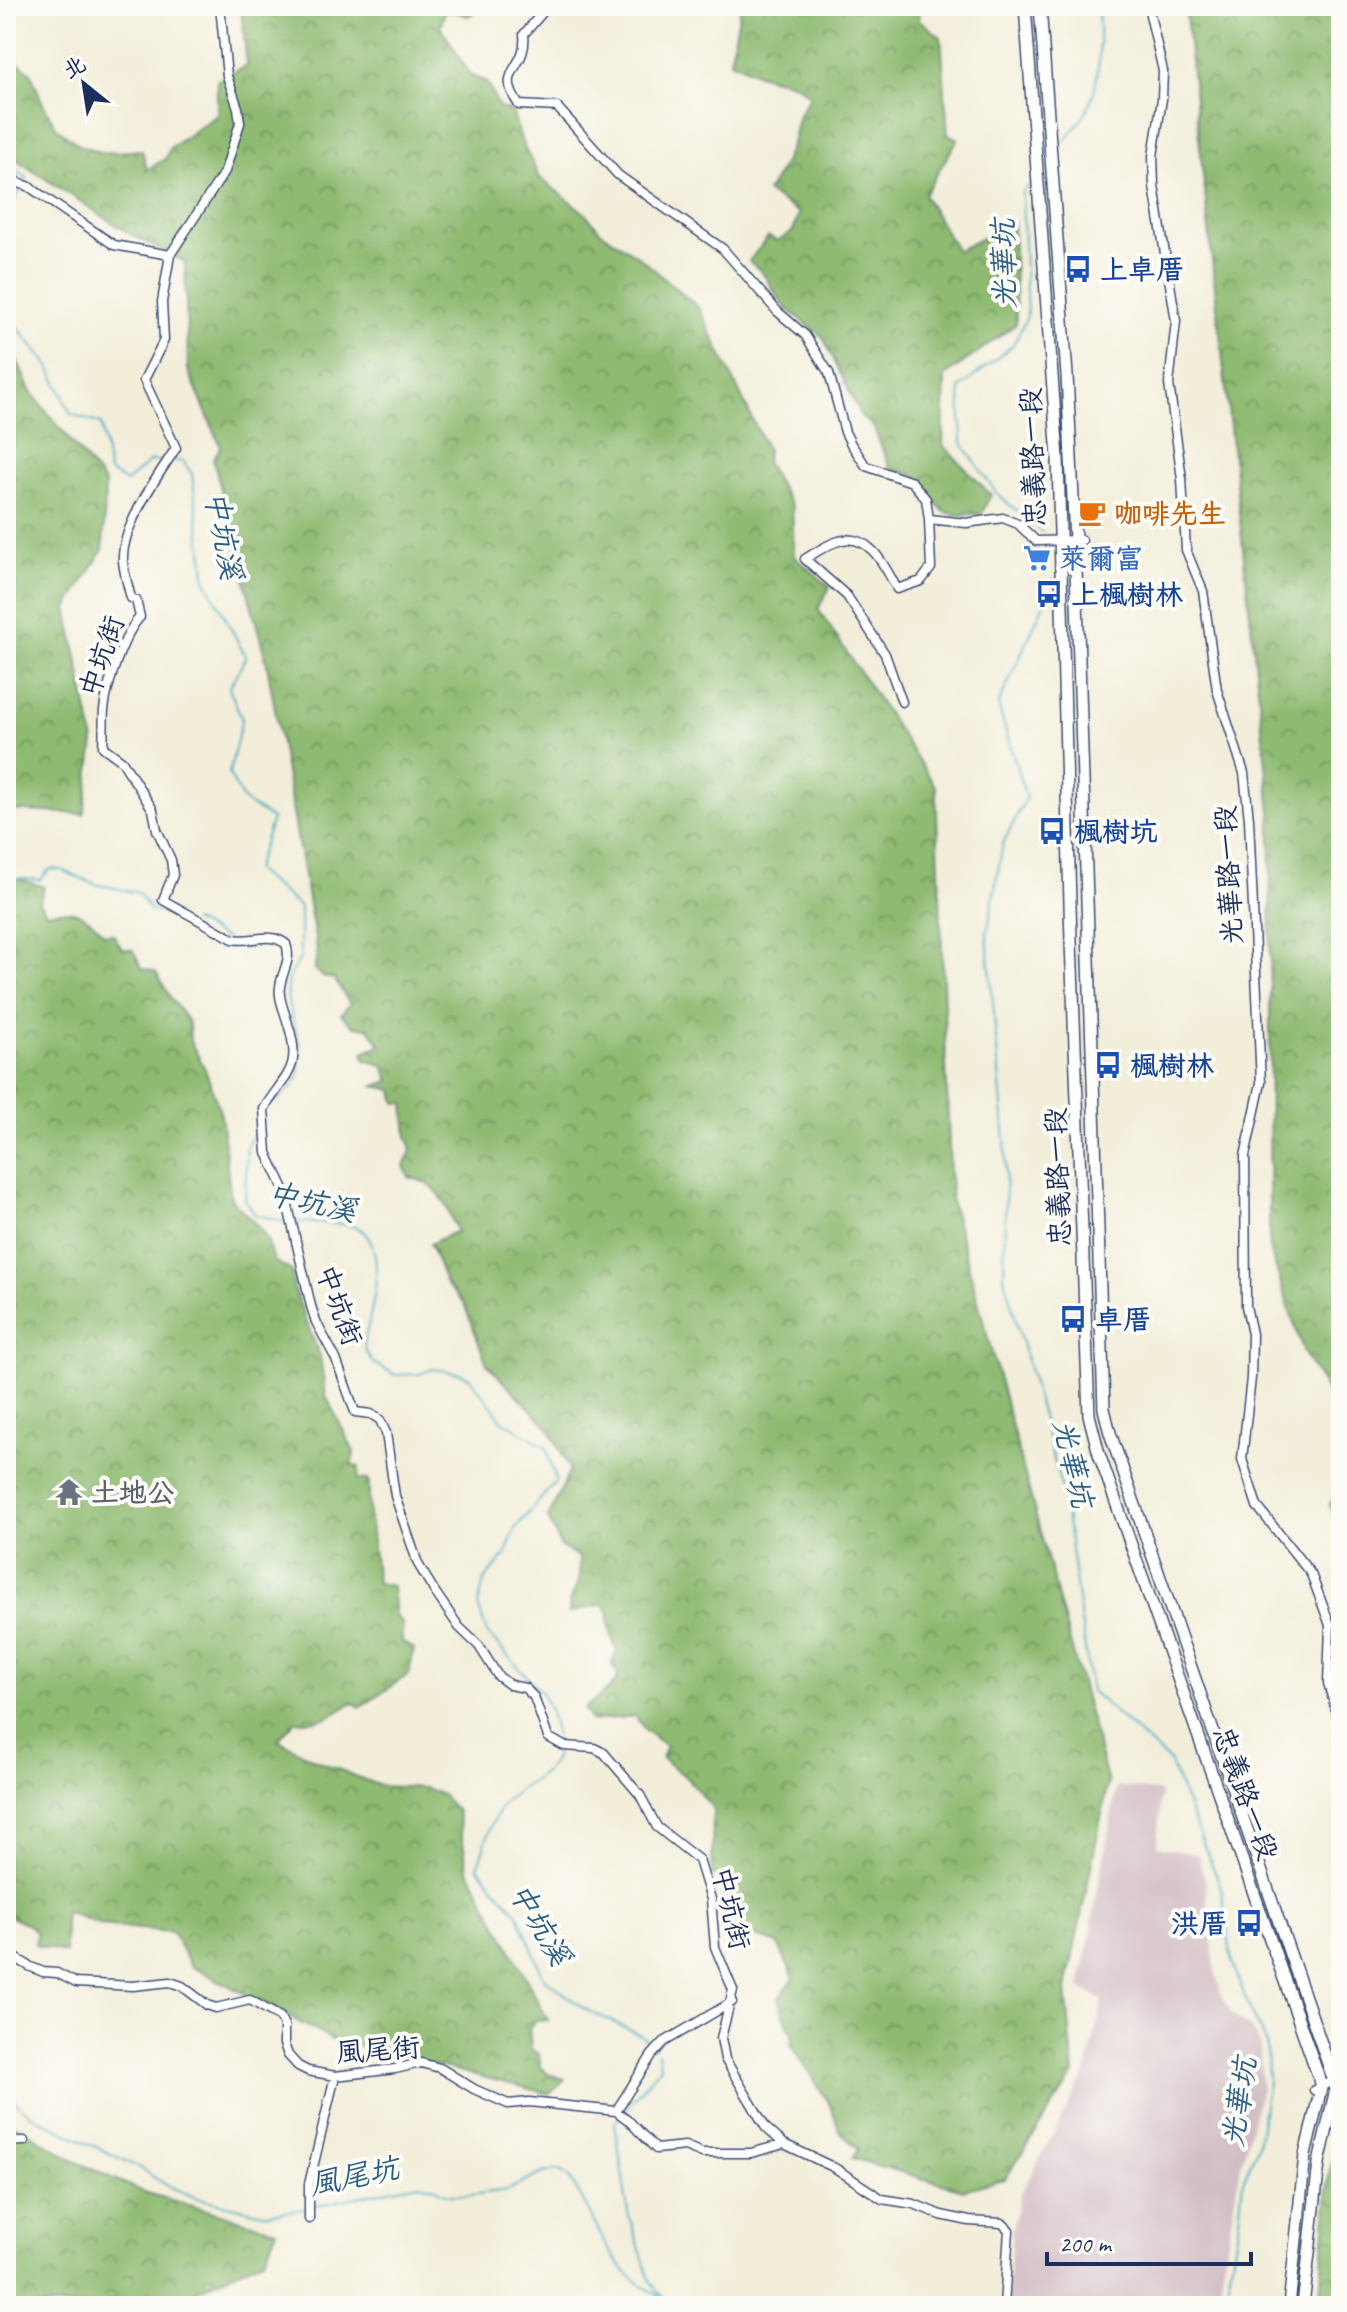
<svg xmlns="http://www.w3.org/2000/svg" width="1347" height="2312" font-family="Caveat,'LXGW WenKai TC',sans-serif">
<defs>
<pattern id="forest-crowns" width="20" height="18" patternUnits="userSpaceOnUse" patternTransform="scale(2)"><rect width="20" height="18" fill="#8eba71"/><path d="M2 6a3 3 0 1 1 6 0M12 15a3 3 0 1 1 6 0" fill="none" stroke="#739860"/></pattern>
</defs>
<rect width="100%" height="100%" fill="#fdfcf7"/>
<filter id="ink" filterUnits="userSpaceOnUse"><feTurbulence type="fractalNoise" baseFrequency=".0125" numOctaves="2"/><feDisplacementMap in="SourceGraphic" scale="16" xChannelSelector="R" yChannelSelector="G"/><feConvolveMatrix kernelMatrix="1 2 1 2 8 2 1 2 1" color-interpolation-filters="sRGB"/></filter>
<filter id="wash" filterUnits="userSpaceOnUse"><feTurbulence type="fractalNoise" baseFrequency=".006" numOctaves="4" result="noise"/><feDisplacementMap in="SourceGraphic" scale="32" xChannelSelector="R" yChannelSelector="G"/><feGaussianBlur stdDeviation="1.8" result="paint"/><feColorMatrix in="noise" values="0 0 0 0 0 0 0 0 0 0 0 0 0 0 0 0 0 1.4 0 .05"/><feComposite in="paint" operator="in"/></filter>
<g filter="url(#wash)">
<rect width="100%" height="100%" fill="#f3eeda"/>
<!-- industrial -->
<path fill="#d2bec5" d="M1117,1786L1161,1792L1157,1846L1198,1855L1205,1880L1215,1970L1222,1998L1233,2015L1251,2029L1260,2043L1261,2088L1238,2177L1217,2306H1007L1012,2230L1020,2195L1085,2075L1103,2000L1080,1988Z"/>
<!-- forest -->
<path fill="url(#forest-crowns)" stroke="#547468" stroke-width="2" d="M6,6H11C11,19 15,28 14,40L6,45Z
M241,6H488L468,16L446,10L440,26L471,76L487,82L499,108L512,111L523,145L540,178L586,214L600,231L639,257L699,308L767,450L766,462L792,507L794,556L830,587L818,609L936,787L951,1201L1108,1783L1066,1989L1074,2074L1005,2179L963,2190L852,2158L858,2149L839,2130L832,2108L791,2044L793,2037L778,1999L794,1978L778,1944L739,1930L724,1881L712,1875L713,1808L686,1777L661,1758L666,1746L645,1730L635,1716L591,1721L584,1709L611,1687L619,1675L611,1664L617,1652L609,1627V1612L602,1604L569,1613L570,1602L579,1579V1557L561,1547L548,1518L570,1470L549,1428L487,1364L464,1304L446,1284L430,1244L457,1231C443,1201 443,1186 409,1177L404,1166L412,1149L407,1136L404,1103H396L393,1090L375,1086L390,1081L383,1065L365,1060L363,1052L380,1045L369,1028L353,1026L341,1014L350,1004L334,979L322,977L315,969L317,950L267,664L213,459L221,447L188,370L185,262L130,234L6,153V53L31,73L43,104L57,128L79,145L104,153L142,150L147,170L166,158L170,148L217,115V81L247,65Z
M741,6H919V20L941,37L948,134L958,139L924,195L957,251L1013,222L1016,324L945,376L943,445L991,495L981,514L957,515L945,512L929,497L916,476L890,468L874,428L861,416L823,337L784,306L762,272L749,261L768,237L778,241L793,231L799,213L767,192C778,176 788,158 793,139C799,117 796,116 810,97C800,81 778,81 761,75C751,71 740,65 730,61Z
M1185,6H1341V1414L1304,1353L1269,1247L1271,811Z
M6,333L30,391L105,483L103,550L67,608L94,742L84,814L6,810Z
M6,875L44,887L39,903L47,913C71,906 89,915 104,934H113L122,949L133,950L142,968L156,972L170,997L189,1023L190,1041L205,1069L221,1115L231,1199L260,1229L267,1239L274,1261L292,1271L294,1289L320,1357L326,1396L354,1452L352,1465L359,1467L358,1479L369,1480V1514L377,1583L392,1586L395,1616L402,1623V1642L414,1649L409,1674L361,1707L352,1702C332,1718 321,1722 295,1721L278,1740L313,1759L380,1786L426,1788L442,1795L457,1811L468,1869L548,2020L535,2021L529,2028L531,2049L539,2054L540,2066L548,2074L565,2079L550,2094L332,2039L191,1966L172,1932L101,1925L65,1911V1952L35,1945L37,1934L29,1925L6,1915Z
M1341,1485V1529L1329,1506Z
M6,2119L77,2162L143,2192L277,2230L265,2258L192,2293L187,2306H6Z
M1341,2122V2306H1319L1329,2175Z"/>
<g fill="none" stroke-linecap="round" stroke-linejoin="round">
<!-- stream -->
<path stroke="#40a8c0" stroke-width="2" d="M1055,152C1065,140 1078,126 1086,112C1102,82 1100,39 1098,6
M6,162L27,178L25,182
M1034,179L1022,193L1027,317L1013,345L960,388L962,443L997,494L1042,532
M6,216L22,187
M6,274L16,326L48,364L71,414L101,424L109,472L126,482L150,461H163
M170,461H183L192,474L206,581L246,657L229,688L242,719L229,774L244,801L272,819L255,870L300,907V959L290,974L287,984L288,1002L300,1046L299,1076L289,1091L273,1103
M1044,595V604L998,705L1026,798L1003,843L987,934L1006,1153L1004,1277L1063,1493L1091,1691L1170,1762L1221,1887L1232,1962L1252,2015L1267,2044L1268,2081L1258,2145L1243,2181L1238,2228L1224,2306
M6,877L40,880L50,869L61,870L95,884L138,893L151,911L171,909
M193,921L226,939
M232,942L243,948L274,942L285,950
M261,1121L247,1146L245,1199L255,1215L288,1222
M294,1222C311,1224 341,1221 356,1227C391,1242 371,1315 364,1342L365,1350L373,1363L396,1375L420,1374L433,1369L459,1373L470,1378L502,1420L546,1447L556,1481L515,1529L505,1556L484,1580L478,1606L487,1633L541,1692L549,1707L556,1736
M557,1746C559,1774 518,1785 504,1803C490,1821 485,1845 478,1867L518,1914L544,1978L583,2008L641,2035L655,2047
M6,2090L20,2107L38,2119L138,2167L166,2185L197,2198L267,2214L304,2209
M623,2112L660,2067L658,2052
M619,2117L615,2123L628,2213L650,2280L657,2291L669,2301L682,2306
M310,2207L418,2184L434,2187L448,2195H470L508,2190L543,2173L558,2170L569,2177C574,2186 580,2195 585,2204C609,2251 615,2272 664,2299"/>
</g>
</g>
<g filter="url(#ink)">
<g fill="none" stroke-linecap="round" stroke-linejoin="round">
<!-- street casing -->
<g stroke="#3b4c71" stroke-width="11">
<path id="street" d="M220,6L227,76L238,108L240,123L225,171L170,255L162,302L164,340L144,380L176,448C158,476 121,526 123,561C124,573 128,586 131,598L136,600L140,617C123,635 107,684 104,710C103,722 104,735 103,747L122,761L153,810L157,830L171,860L173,875L163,900L233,939C252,943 270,931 286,944C292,961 282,970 280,987C278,999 285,1012 288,1024C303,1070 285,1074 264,1109L267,1153L284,1189L311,1306L316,1322L336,1359L355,1412L371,1414L380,1420L386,1433L395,1496L418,1564L435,1592L459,1627L479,1646L498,1676L510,1685L525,1688L534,1697L548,1737L564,1746L594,1748L604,1753L640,1795L657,1827L699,1860L711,1899L715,1947L733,1990L721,2038L725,2059L766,2128L784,2144L835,2168L882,2199L914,2204L941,2215L969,2221L1002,2223L1009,2230L1004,2306
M548,6L524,34C528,70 494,69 519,105L557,107L618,175L723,249L777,311L805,335L829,373L845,432L851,444L866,466L912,482L926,499L929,519
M1148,6L1163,71L1162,99L1153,156L1154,186L1176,321L1169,384L1182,479L1186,550L1203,591L1217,690L1244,773L1249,819L1261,1083L1245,1156L1246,1306L1252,1334L1251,1378L1242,1459L1257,1506L1311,1574L1330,1625L1328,1683L1341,1727
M6,168L18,183L28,186L114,245L170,255
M902,702L885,654L847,596L805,559C815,553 827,544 839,541C870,532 885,567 897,589L921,581L931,568L929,519L966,523L1003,518L1018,524L1036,541L1082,540
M6,1952L29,1966L43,1972L57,1973L76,1983L133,1986L170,1982L182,1986L207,2005L216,2008L250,2000L280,2017L284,2025V2044L288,2055L298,2066L308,2071L335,2076L395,2069L421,2063L440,2068L474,2089L508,2104L529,2102L616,2111L627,2119L656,2149L685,2146L702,2153H751L784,2144
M1314,2090L1341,2077
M616,2111L652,2055L664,2042L732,2002
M6,2142L24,2141
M309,2219V2184L335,2076"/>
</g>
<!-- secondary casing -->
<g stroke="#3b4c71" stroke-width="14">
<path id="secondary" d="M1025,6L1058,458L1071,941L1089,1415L1099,1454L1318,2075L1321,2088L1305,2155L1289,2306
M1040,6L1067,375L1075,540L1104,1409L1110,1433L1334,2081L1335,2093L1319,2163L1303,2306"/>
</g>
<!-- street -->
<use href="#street" stroke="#fff" stroke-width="8"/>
<!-- secondary -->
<use href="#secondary" stroke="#fff" stroke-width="11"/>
</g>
</g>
<!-- icons -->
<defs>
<g id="bus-bare" transform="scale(2.16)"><path d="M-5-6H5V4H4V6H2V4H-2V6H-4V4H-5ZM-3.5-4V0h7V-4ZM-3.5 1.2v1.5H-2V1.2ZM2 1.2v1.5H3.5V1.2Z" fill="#1a4fb4" stroke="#fdfcf7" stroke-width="2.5" paint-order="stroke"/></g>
<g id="cafe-bare" transform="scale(2.16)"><path d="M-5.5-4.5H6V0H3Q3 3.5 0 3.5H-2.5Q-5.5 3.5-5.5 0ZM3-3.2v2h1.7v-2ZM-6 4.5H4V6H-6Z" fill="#e8710a" stroke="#fdfcf7" stroke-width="2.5" paint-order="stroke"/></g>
<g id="supermarket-bare" transform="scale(2.16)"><path d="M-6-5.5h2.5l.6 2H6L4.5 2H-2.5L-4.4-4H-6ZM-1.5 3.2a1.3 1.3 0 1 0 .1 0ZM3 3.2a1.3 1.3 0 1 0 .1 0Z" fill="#3f7fe0" stroke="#fdfcf7" stroke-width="2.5" paint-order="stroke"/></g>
<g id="temple-bare" transform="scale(2.16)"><path d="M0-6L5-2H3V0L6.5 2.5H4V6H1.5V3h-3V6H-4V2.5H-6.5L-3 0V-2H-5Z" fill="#6b7280" stroke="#fdfcf7" stroke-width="2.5" paint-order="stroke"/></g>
</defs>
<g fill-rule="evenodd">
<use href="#bus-bare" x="1078" y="269"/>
<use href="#cafe-bare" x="1092" y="513"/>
<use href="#supermarket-bare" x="1037" y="558"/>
<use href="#bus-bare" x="1049" y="594"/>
<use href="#bus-bare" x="1052" y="831"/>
<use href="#bus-bare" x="1108" y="1065"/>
<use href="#bus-bare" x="1073" y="1319"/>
<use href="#temple-bare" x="69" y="1492"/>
<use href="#bus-bare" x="1249" y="1923"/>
</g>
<g text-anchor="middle" stroke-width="8" stroke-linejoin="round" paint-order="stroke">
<!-- transit labels -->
<g font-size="28" font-weight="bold" fill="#164399" stroke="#fdfcf7" text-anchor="start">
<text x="1100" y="279">上卓厝</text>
<text x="1071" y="604">上楓樹林</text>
<text x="1074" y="841">楓樹坑</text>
<text x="1130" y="1075">楓樹林</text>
<text x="1095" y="1329">卓厝</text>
<text x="1227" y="1933" text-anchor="end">洪厝</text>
</g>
<!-- street labels -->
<g font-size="28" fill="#1b2f5e" stroke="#fdfcf7">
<text transform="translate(1032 457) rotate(-92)" y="10">忠義路一段</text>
<text transform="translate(101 656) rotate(-71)" y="10">中坑街</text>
<text transform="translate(1228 875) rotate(-93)" y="10">光華路一段</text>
<text transform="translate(1057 1177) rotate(-92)" y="10">忠義路一段</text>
<text transform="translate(340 1305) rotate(70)" y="10">中坑街</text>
<text transform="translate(1246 1793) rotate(70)" y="10">忠義路一段</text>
<text transform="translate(732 1908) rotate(77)" y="10">中坑街</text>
<text transform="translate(378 2049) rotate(-4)" y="10">風尾街</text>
</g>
<!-- food labels -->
<g font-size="28" font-weight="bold" fill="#c56008" stroke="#fdfcf7" text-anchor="start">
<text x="1114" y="523">咖啡先生</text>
</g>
<!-- shop labels -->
<g font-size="28" font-weight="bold" fill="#366cbe" stroke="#fdfcf7" text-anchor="start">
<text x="1059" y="568">萊爾富</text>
</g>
<!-- worship labels -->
<g font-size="28" font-weight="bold" fill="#5b616d" stroke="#fdfcf7" text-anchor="start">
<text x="91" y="1502">土地公</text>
</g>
<!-- water labels -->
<g font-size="30" font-style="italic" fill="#2a5f85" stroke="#fdfcf7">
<text transform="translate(1004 264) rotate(-91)" y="10">光華坑</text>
<text transform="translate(224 535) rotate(79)" y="10">中坑溪</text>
<text transform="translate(312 1202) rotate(12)" y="10">中坑溪</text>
<text transform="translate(1073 1463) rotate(77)" y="10">光華坑</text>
<text transform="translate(540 1924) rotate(59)" y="10">中坑溪</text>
<text transform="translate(1239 2102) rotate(-81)" y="10">光華坑</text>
<text transform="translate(354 2176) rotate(-11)" y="10">風尾坑</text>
</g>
</g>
<!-- margin -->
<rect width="1347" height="2312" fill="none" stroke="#fdfcf7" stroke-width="32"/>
<!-- north arrow -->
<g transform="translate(84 84) rotate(330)" stroke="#fdfcf7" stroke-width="6" paint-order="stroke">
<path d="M0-6L14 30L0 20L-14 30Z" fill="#1b2f5e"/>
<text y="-12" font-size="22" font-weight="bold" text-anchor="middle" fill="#1b2f5e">北</text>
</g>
<!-- scale -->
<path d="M1047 2252v12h204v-12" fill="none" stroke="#1b2f5e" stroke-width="4"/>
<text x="1059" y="2252" font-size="24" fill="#1b2f5e" stroke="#fdfcf7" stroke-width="6" paint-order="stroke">200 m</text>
</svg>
